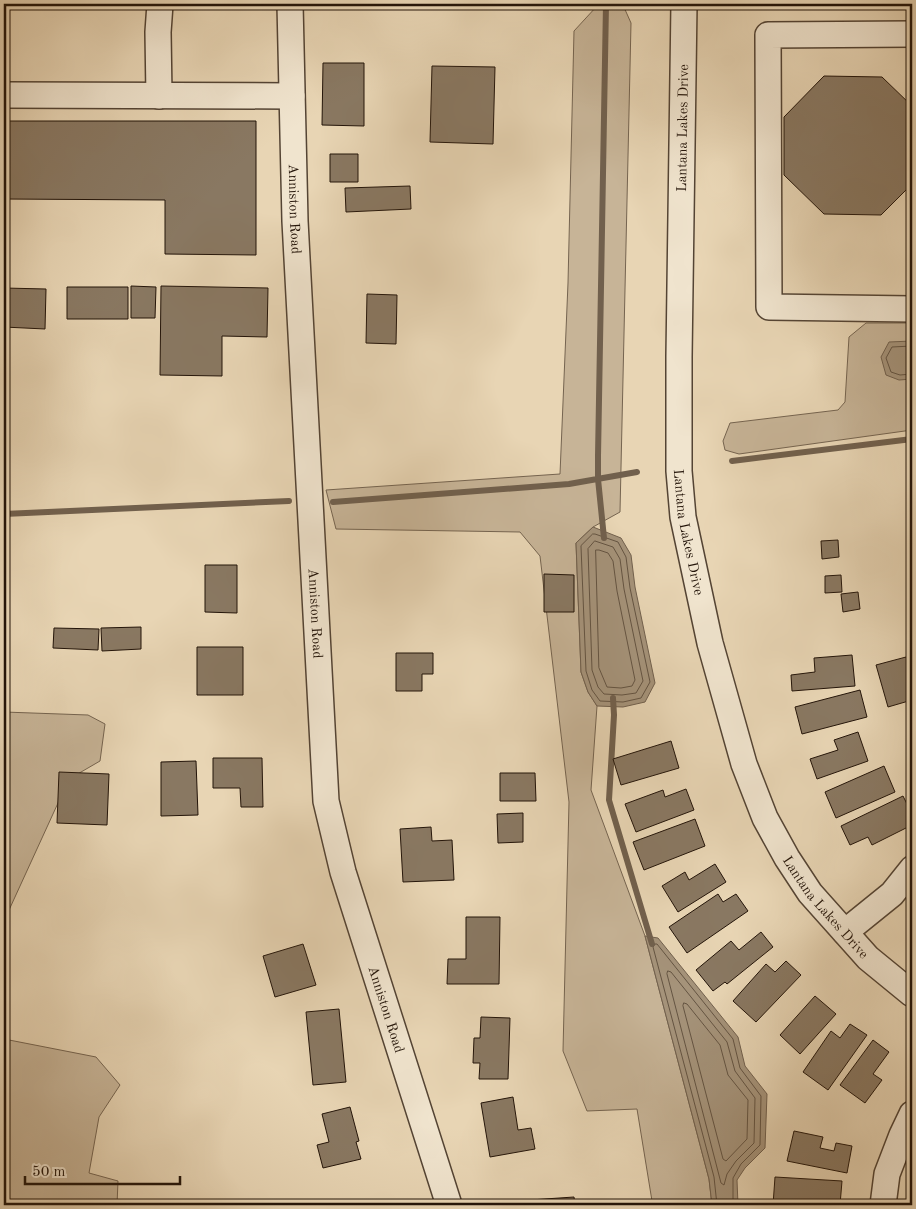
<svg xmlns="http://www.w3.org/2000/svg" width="916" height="1209" font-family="'Old Standard TT',serif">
<rect width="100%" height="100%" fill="#e8d5b4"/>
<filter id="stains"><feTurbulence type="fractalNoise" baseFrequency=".004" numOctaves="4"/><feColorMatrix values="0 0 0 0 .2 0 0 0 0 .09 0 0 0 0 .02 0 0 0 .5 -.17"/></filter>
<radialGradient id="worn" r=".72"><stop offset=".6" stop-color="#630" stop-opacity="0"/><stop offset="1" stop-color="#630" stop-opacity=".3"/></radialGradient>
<!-- green -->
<path fill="#c7b497" stroke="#756450" d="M623,5L631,23L620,512L593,527L576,543L581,672L588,692L597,706L591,790L645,936L709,1179L712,1205H650L652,1201L637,1109L587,1111L563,1051L569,802L540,556L520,532L336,529L326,490L560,474L568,283L574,31L597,6Z
M866,323H912V430L739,454L725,450L723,441L730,423L838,410L845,402L849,337Z
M4,712L88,715L105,724L100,761L69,779L4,921Z
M4,1039L96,1057L120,1085L99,1117L89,1173L118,1181L117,1205H4Z"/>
<!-- water -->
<path fill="#a5937a" stroke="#71604d" d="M912,341V379L899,380L886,375L881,357L889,342Z
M593,527L621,538L631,555L635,587L655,683L645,702L623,707L597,706L588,692L581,672L576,543Z
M645,936L658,938L738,1037L745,1066L767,1094L765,1148L745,1168L737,1180L738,1205H712L709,1179Z"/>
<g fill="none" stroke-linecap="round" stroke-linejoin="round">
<!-- shore -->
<path stroke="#645442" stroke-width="1" d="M912,346L892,347L886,358L891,372L900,375L912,374
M593,534H595L618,542L626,557L630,588L650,682L641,698L623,702L600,701L592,690L586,671L581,546Z
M595,541L613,547L620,559L624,589L643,681L636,693L622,695L604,694L598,687L592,670L588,549Z
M596,550H599L608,553L613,561L617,591L635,680L632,686L621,688L607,687L599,668Z
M668,971L671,972L727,1042L735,1071L755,1098L754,1143L736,1161L727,1174L724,1185L721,1183L667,974Z
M684,1003L687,1004L720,1045L728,1075L748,1100L747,1139L726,1161L723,1159L683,1006Z
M717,1205L714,1177L653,947L655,944H657L733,1039L740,1068L761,1096L760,1145L741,1164L733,1178V1205"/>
<!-- stream -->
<path stroke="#71604d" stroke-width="6" d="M732,461L912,439
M333,502L569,484L637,472
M4,514L289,501
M604,538L598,479V456L606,4
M613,698L614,715L609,800L652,944"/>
</g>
<!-- building -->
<path fill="#897862" stroke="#231409" d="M323,63H364V126L322,125Z
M432,66L495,67L493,144L430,142Z
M824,76L882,77L912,106V184L881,215L824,214L784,175V117Z
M4,121H256V255L165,254V200L4,199Z
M330,154H358V182H330Z
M410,186L411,209L346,212L345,188Z
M131,286L156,287L155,318H131Z
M161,286L268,288L267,337L222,336V376L160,375Z
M67,287H128V319H67Z
M4,288L46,289L45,329L4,327Z
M367,294L397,295L396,344L366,343Z
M838,540L839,557L822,559L821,541Z
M205,565H237V613L205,612Z
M544,574L574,575V612H544Z
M841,575L842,592L825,593V576Z
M858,592L860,609L843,612L841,594Z
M141,627V649L102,651L101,628Z
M54,628L99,629L98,650L53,648Z
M197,647H243V695H197Z
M396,653H433V674H422V691H396Z
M852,655L855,686L792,691L791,675L815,672L814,658Z
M906,657L912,677V700L888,707L876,665Z
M860,690L867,717L802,734L795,707Z
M858,732L868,761L817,779L810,759L838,750L834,740Z
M671,741L679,768L621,785L613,759Z
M213,758H262L263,807H241L240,788H213Z
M196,761L198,815L161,816V762Z
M884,766L895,792L836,818L825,792Z
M59,772L109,774L107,825L57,823Z
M500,773H535L536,801H500Z
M686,789L694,810L636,832L625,804L663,790L665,797Z
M903,796L912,814V825L872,845L868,837L850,845L841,826Z
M523,813V842L498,843L497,814Z
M695,819L705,846L644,870L633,842Z
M431,827L432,841L452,840L454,880L403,882L400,829Z
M715,864L726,882L678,912L662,886L685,872L689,880Z
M718,894L723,902L736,894L748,911L687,953L669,927Z
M466,917H500L499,984H447L448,959H466Z
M761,932L773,947L727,984L725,982L713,991L696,970L731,941L739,950Z
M303,944L316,985L275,997L263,956Z
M786,961L801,975L756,1022L733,1001L766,964L775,972Z
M815,996L836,1014L800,1054L780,1035Z
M339,1009L346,1082L313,1085L306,1012Z
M481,1017L510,1018L508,1079H479L480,1063H473L474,1038H480Z
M850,1024L867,1035L828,1090L803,1072L831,1031L840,1038Z
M873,1040L889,1052L873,1074L882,1080L865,1103L840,1085Z
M513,1097L518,1130L531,1128L535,1149L490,1157L481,1103Z
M350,1107L359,1141L356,1142L361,1159L323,1168L317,1145L329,1142L322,1114Z
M794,1131L823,1137L820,1148L834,1151L836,1143L852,1146L847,1173L787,1161Z
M775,1177L842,1181L840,1205H773Z
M574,1197L575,1205H530V1200Z"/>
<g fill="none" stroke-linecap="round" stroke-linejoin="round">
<!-- minor casing -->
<g stroke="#544434" stroke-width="28">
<g id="minor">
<path id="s1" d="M290,4L295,221L326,801L343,872L449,1205"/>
<path id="s2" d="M684,4L679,357V471L683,517L710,643L744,764L765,818L787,858L810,893L868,958L912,994"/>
<path d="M912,34L768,35L769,307L912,309"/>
<path d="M4,95L292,96"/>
<path d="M159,96L158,32L160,4"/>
<path d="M845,932L892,894L912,869"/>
<path d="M883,1205L887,1174L902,1135L912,1114"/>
</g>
</g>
<!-- minor -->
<use href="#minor" stroke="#f0e4ce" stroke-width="25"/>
</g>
<g text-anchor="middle" stroke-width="4.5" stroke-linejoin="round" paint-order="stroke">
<!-- street labels -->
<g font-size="14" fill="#231409" stroke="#f0e4ce">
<text transform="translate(682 128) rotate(-89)" y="5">Lantana Lakes Drive</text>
<text dy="5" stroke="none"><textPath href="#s1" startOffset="205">Anniston Road</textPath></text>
<text dy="5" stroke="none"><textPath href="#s2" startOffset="529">Lantana Lakes Drive</textPath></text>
<text dy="5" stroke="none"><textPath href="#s1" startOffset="610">Anniston Road</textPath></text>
<text dy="5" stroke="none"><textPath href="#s2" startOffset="934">Lantana Lakes Drive</textPath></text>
<text dy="5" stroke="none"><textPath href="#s1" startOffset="1015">Anniston Road</textPath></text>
</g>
</g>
<!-- margin -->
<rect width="916" height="1209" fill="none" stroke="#e8d5b4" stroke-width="20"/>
<rect x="5" y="5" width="906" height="1199" fill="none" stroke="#231409" stroke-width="2.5"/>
<rect x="10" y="10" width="896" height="1189" fill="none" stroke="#231409"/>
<!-- scale -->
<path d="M25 1176v8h155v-8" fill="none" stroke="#231409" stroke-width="2.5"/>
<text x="32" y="1176" font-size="15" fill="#231409" stroke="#f0e4ce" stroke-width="4" paint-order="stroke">50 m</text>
<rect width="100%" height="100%" filter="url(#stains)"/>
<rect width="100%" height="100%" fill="url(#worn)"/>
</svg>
